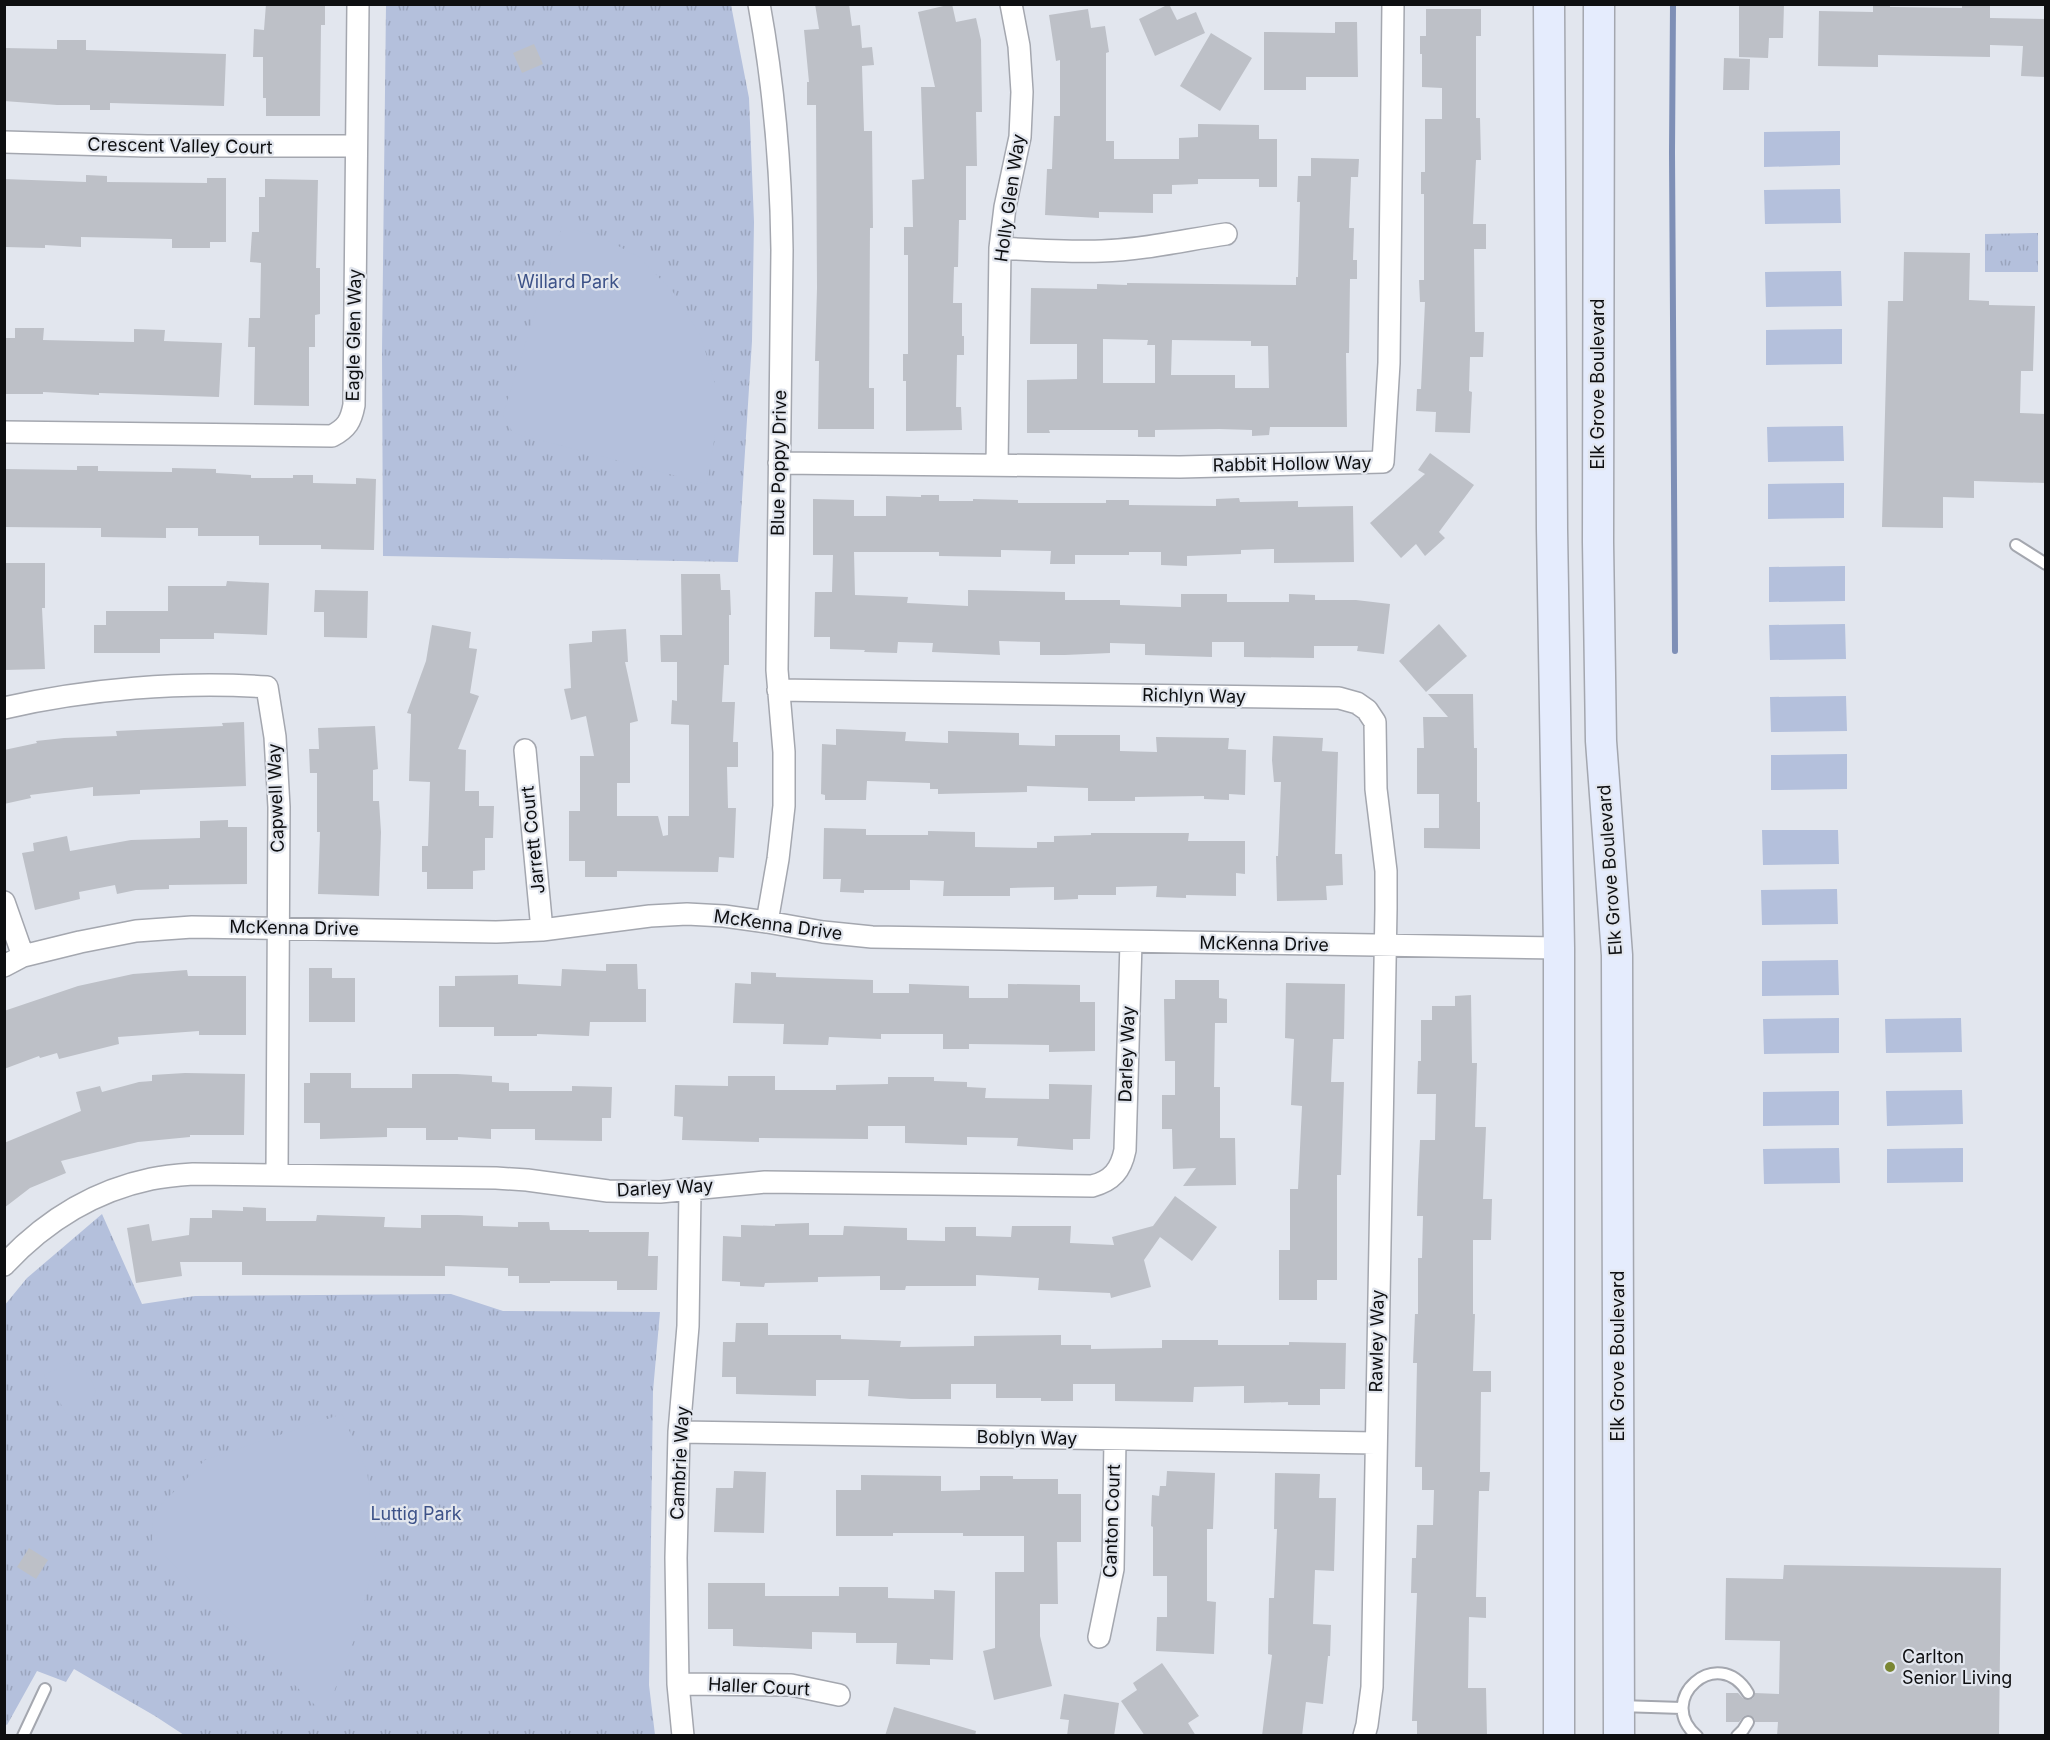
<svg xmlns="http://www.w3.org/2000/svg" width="2050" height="1740" font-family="Inter,sans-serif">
<defs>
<pattern id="park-tufts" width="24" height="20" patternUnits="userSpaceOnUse" patternTransform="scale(1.5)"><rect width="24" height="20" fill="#b4c0dc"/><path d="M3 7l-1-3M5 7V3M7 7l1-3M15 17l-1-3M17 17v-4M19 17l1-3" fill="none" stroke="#9aa4bc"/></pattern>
</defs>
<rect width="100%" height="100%" fill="#e2e6ee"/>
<!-- park -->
<path fill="url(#park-tufts)" d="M386,5H731L749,98L754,222L752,341L738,562L383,556L382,351Z
M2038,233V272H1985V234Z
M102,1214L142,1304L195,1296L451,1294L503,1311L660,1312L653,1391L649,1685L655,1735H184L155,1716L74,1669L66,1682L37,1671L7,1725L5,1724L4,1306L27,1278Z"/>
<!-- pitch -->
<path fill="#b4c0dc" d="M1840,131V165L1764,167V132Z
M1840,189L1841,223L1765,224L1764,190Z
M562,226L605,239L639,257L673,292L701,337L715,384V435L707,484L513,433L503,415Z
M1841,271L1842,306L1766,307L1765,272Z
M1842,329V364L1766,365V330Z
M1843,426L1844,461L1768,462L1767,427Z
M1844,483V518L1768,519V484Z
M1845,566V601L1769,602V567Z
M1845,624L1846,659L1770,660L1769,625Z
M1846,696L1847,731L1771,732L1770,697Z
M1847,754V789L1771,790V755Z
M1762,830H1838L1839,864L1763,865Z
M1837,889L1838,924L1762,925L1761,890Z
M1838,960L1839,995L1762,996V961Z
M1839,1018V1053L1764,1054L1763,1019Z
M1961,1018L1962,1052L1886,1053L1885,1019Z
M1962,1090L1963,1124L1887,1126L1886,1091Z
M1839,1091V1125L1763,1126V1092Z
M1839,1148L1840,1183L1764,1184L1763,1149Z
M1963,1148V1182L1887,1183V1149Z
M69,1363C87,1368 88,1375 96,1390C92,1404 80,1410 69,1418L44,1375Z
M342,1414L367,1471L377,1552L356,1635L325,1715L152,1543L153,1513L205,1460Z"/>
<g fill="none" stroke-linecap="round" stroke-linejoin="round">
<!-- stream -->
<path stroke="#7e8fb6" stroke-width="6" d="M1673,4L1672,152L1675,651"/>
</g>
<!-- building -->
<path fill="#bdc0c7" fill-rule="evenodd" d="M266,4L325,5V25H321L320,116H266V98H263V57H253L254,29L264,30Z
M815,4H849L852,26L860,25L862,48L872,47L874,65L862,66L864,131H872L873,228H870L869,388H874V429H818L819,361H815L817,288L816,105H807V82H809L804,30L819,29Z
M952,4L956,22L976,18L981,40L982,112H976L977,166H966V220H959L958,267H954L953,303H962V336H964V355H957L956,407H961L962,430L906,431V381H903V354H908V255H904V227H913L912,180L924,179L921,87H935L918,12Z
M1169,4L1177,20L1196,12L1205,33L1155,56L1139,19Z
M1739,4H1784L1783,38H1769L1768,58L1739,57Z
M1873,4H1890V7L1962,8V4H1990V18L2046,19V77L2021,76L2023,46L1990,45V57L1878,55V67L1818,66L1819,11L1873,12Z
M1088,9L1091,28L1105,26L1109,52L1106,53V141H1114V159H1179V138L1198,137V124L1259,125V139H1277V187H1259V179H1198V184L1172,185V194H1153V213L1099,212V218L1045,215L1047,169H1052L1054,116H1060V60L1056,61L1049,15Z
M1426,9H1481V36H1476V118H1480L1481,160H1476L1473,224H1486V249H1474L1475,332H1484L1483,357H1470L1469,391L1472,392L1470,433L1435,432L1436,412L1416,411L1417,389H1421L1425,302H1420L1419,280H1424V194H1421V172H1425V119H1442V88L1422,87V54H1420V36H1426Z
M1335,22H1357L1358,77H1306V90H1264V32L1335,33Z
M1211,33L1252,58L1220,111L1180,86Z
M57,40H86V50L226,54L224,106L110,103V110H90V105H57L4,101V48L57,49Z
M534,44L543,64L522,73L513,53Z
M1724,58L1750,59L1749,90H1723Z
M1311,158L1359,159L1358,177H1351L1349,228H1354L1353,260H1357V279H1350L1349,353H1346L1347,427H1270L1269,435L1252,436V430L1219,429L1155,430V437H1138V430H1049L1050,433H1027V380L1077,379V344H1030L1031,288L1097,289V284L1127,285V283L1296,285V277H1298L1300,202H1297L1298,176H1311ZM1103,339L1148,340L1147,345H1155V383H1103ZM1172,340L1251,341V346H1268L1269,388H1235V375H1171Z
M86,175L107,176V182L207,183V178H226V242H210V248H172V239L81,237V247L45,245V248L5,247L4,179L86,182Z
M265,179L318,180L316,268H320V314L315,315V347H309V406L254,405L255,347H248L249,318H260L261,263L250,262L252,232H259V197H265Z
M1904,252L1970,253L1969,300L1989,301V305L2035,306L2033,371H2021L2020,413L2046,414V483L1974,481V498L1943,497V528L1882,527L1888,301H1903Z
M15,328H44L43,340L134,342V329L165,330L164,341L222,343L219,397L99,393V395L43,392V394H4V338H15Z
M1430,453L1474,485L1439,532L1445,538L1425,556L1416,544L1401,558L1370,523L1425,474L1418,470Z
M77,466H98V471L172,472V468L216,469V473L251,475V478H293V475H313V483L356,484V478L376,479L374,550L321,549V545H259V536H198V528H166V538L101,537V528L4,527V469L77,470Z
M921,495H939V501H973V499L1018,500V503H1106V500H1129V505L1216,506V499L1239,498L1240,502L1298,501V507L1353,506L1354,562L1274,563V549L1241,550V554L1187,556V566L1161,565V552H1129V555H1075V564H1050L1051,551L1001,550V557L939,556V552H854L855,595L908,597L907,603L968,606V590L1065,592V600H1120V605L1181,607V594H1227V602H1289V594L1315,595V600H1356L1390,604L1384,654L1357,651L1358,646H1314V658L1244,657V642H1212V657L1145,655V644L1110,643V653L1065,655H1040V642L999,641L1000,655L932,652L933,643L898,642L897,653L864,652L865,650L830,649V637H814L815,592H832L833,555H813V499L854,500V516H886V496L921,497Z
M5,563H45V608H42L45,669L4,670Z
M681,574H720L721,590H730L731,615H729V665H724L722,702H735L733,742H738V767H727L728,808H736L734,858L719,857L718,872L617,871V877H585V861H569V811H580V756H594L586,716L571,720L564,689L571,688L569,644L592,642V631L626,629L628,662H625L638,721L630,723V783H617V816H658L663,836L668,835V816H689V725L671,724L672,700L677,701V662H661L660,635H682Z
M227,581L269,583L267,635L214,633V639H160V653H94V625H106V611H168V586H226Z
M315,590L368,591L367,638L324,637V612H314Z
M1439,624L1467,656L1426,692L1399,661Z
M432,625L471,632L469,648L477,649L470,693L479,696L458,749L466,750L465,791H479V806H494L493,838H485V870L473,871V889H427V872H422V846H428L430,782L409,781L411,714L407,713L426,661Z
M1428,694H1473L1474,748H1477V802H1480V849L1424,848V828H1439V794H1417V748H1424L1423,717H1448Z
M244,722L246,786L140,790V794L93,796V787L30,795L31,798L4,804V750L37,743L36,741L64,738L117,736L116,731L223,726L222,723Z
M375,726L378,769L373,770V801H379L381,832L379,896L318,894L320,832H317V773H310L309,749H319L318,728Z
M836,729L906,732L905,741L948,743V731L1019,733V745L1055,746V735H1120V751L1157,752L1156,737L1229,738L1228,749L1246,750L1245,795L1229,794V800L1204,799V796L1135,797V801H1088V788L1027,786V792L938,794V789H930V783L867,781L866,800H825V795L821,794L822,744L836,745Z
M1273,736L1323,738L1322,751L1338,752L1335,854H1342L1343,885L1326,886L1327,900L1277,901L1276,856H1278L1281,782H1274L1272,760Z
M228,820V827H247V884L169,885V889L136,890L117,894L115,885L79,892L80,899L35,910L22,853L34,851L33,843L67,836L70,851L131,840L200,838V821Z
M824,828L866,829V835H928V831L975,832V847L1037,848V842H1054V836L1091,835V833H1189L1188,841H1245V874L1236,873V896L1186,895V898L1156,897L1157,886L1116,887V895H1078V899L1054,900V887L1010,888V896H943L944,881L910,880V890H864V893L840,892L841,879H823Z
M606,964H637L638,989H646V1022H590L589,1036L537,1034V1036H494V1027H439V986H455V976L518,975V984L561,986L562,969L606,971Z
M309,968H332V978H355V1022H309Z
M187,970L188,976H246V1035H199V1031L118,1037L119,1044L59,1059L57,1053L40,1058L39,1056L4,1069V1011L78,986L133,974Z
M751,972L776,973V977L873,980V993H909V984L969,986V998H1008V984L1080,985V1002H1095V1051L1049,1052V1045L969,1044V1049H943V1034H881V1039L829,1037L828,1045L783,1044L784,1024L733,1023L735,983L751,984Z
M1175,980H1219V998L1227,999V1023H1215L1214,1087H1220V1138H1235L1236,1185L1183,1186L1196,1168L1173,1169L1172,1129H1162V1095H1175V1061H1165L1164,999H1175Z
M1286,983L1345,984L1344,1039H1333L1331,1082H1344L1341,1175H1337V1280H1317V1300H1279V1250H1290V1189H1298L1302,1106L1291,1105L1294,1039L1285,1038Z
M1471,995L1472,1063H1477L1475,1127H1486L1483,1199H1492L1491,1240H1473V1314H1475L1473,1371H1491V1392H1481L1480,1472H1490L1489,1491H1479L1476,1597H1486V1618L1469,1617L1468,1688H1486L1487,1736H1417V1721H1412L1417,1593H1411L1412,1558H1416L1417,1525H1433L1434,1490H1422V1467H1415L1417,1363H1413L1415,1314H1418V1258H1422L1423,1216H1417L1418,1182L1420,1140H1435L1436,1094H1417L1418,1061H1421V1020H1432V1006H1455V996Z
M185,1073L245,1074L244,1135H190V1137L138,1142L61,1161L66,1173L30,1188L4,1208V1143L81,1111L76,1092L100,1086L102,1092L139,1082L152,1081V1075Z
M310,1073H351V1088H412V1074H457L492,1076V1082L509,1083V1091H572V1086L612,1087L611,1118H602V1141L535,1140V1129H491V1139L458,1137V1140H426V1128H387V1137L320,1139V1123H304V1083H310Z
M728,1076H775V1090H836V1085L888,1084V1077H934V1081L967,1082V1087L986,1088L985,1098L1049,1099V1084L1092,1085L1090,1139H1073V1150L1017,1146L1018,1138L967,1137V1145L905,1143V1126H868V1139L759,1138V1142L682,1140L683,1117L674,1116L675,1085L728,1086Z
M1175,1196L1217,1227L1192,1261L1160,1237L1144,1260L1151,1287L1111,1298L1110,1293L1038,1290L1039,1278L976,1275V1286H906L905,1290H880V1276L818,1277V1282L765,1283L764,1287L740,1286V1282L722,1281L723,1236L741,1237V1225L775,1226V1224L809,1223V1235H843L844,1226L907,1228V1240L945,1241V1227H976V1236L1011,1237L1012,1226H1071L1070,1243L1114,1245L1112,1237L1153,1226Z
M243,1207L266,1208V1221H316L317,1215L385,1217L384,1227L421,1228V1215H458L483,1216V1226L518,1227V1222H549L550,1230H589V1232H649L648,1256H658L657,1290H617V1281H550V1283H519V1276H508V1268L445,1266V1276L242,1275V1262H180L182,1276L136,1283L127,1228L149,1224L152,1241L189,1235L190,1218H212V1210L243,1211Z
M736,1323H768V1335H841V1339L901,1341L900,1347L974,1346V1336L1061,1335V1345H1091V1349L1162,1348V1340H1218V1345H1289V1342L1346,1343L1345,1389H1320V1405H1288V1402L1244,1403V1386L1194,1387L1193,1402L1115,1401V1384H1073V1401H1041V1398H996V1384H951V1399H911L868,1396L869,1380H816V1396L736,1394V1377H722L723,1342H735Z
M734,1471L766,1472L764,1533L714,1532L716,1488H733Z
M1167,1471L1215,1473L1213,1529H1207V1601L1216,1602L1214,1654L1156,1651L1157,1617H1167V1576H1153V1527L1151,1526L1152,1495L1159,1496L1160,1486H1166Z
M1275,1473L1320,1474L1319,1498H1336L1334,1571L1315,1570L1313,1624L1331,1625L1330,1656H1328L1323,1704L1306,1702L1302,1736H1262L1272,1655L1268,1654L1269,1598H1274L1277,1529H1274Z
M861,1475L941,1476V1491L980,1490V1476H1013V1479H1058V1494H1081V1542H1057L1058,1604H1040V1636L1052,1686L994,1700L983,1651L995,1648V1572H1024V1536H963V1533H893V1536H836V1490H861Z
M29,1548L48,1560L36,1579L17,1567Z
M1784,1565L2001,1568L1999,1736H1777L1778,1722H1755L1754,1718L1749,1715L1744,1716L1739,1722H1726V1693H1738L1743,1698L1749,1700L1753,1698L1755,1693L1779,1694L1780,1641L1725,1640L1726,1578L1783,1579Z
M708,1583H765V1596H839V1587H888V1598L934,1599V1590L955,1591L953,1660L930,1659V1665L896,1664L897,1643H856V1633L812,1632V1649L733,1646V1629H708Z
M1162,1663L1199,1716L1188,1723L1196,1736H1145L1121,1701L1137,1690L1133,1683Z
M1064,1694L1119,1703L1114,1736H1067L1069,1720L1060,1719Z
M894,1707L976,1731L975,1736H885Z"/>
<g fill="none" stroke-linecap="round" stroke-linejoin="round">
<!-- service casing -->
<g stroke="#a4a7af" stroke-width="14">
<path id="service" d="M2016,545L2046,564
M1620,1706L1682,1708
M23,1736L45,1689
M1697,1736C1654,1700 1718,1643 1748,1693
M1737,1736L1743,1730L1748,1722"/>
</g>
<!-- minor casing -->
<g stroke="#a4a7af" stroke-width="24">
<path id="minor" d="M759,4C774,86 781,167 782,250L777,670L784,752V806L778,859L767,922
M4,142L147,146H356
M1000,248C1034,250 1068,252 1102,251C1143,250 1185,240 1226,234
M4,432L332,436C347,428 351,421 354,405L358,4
M779,463L1180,467L1383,462L1389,363L1393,4
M997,465L1000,248L1005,207L1020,137L1022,92L1019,46L1011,4
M778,690L1339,698L1357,703L1367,710L1375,722L1376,789L1386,871V909L1372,1687L1367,1725L1364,1736
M4,708C87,689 182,681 267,687L275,737L279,807L277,1174
M525,750L542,930
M4,902L23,956
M4,966L23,956L80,942L136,931L192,927L496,932L542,930L650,916L687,914L724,916L767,922L823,932L872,937L1559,948
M4,1265C44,1222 94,1191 151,1179C165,1176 179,1175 193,1174L496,1178L527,1180L608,1191L660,1192L765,1182L1092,1186C1112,1181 1121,1170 1125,1150L1131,942
M679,1432L1375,1443
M1099,1637L1113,1569L1115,1439
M678,1684L791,1685L839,1695
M683,1736L678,1684L676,1558L679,1432L688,1326L690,1190"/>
</g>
<!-- secondary casing -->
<g stroke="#a4a7af" stroke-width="33">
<path id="secondary" d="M1549,4L1552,529L1559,948V1736
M1599,4L1598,542L1601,741L1617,955L1619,1736"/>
</g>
<!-- service -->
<use href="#service" stroke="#fff" stroke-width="10"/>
<!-- minor -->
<use href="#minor" stroke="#fff" stroke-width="21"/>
<!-- secondary -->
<use href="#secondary" stroke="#e5ecfd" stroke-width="30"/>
</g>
<!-- markers -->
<circle fill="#7a8633" stroke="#e2e6ee" stroke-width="2" cx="1890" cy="1667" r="6"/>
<g text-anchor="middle" stroke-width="4.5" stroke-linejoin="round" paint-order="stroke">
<!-- street labels -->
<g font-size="18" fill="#0e0f11" stroke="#e2e6ee">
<text transform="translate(180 146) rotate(1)" y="6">Crescent Valley Court</text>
<text transform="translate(1010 198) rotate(-82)" y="6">Holly Glen Way</text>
<text transform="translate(354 335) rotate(-89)" y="6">Eagle Glen Way</text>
<text transform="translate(1598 384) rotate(-90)" y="6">Elk Grove Boulevard</text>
<text transform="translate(779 463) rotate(-89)" y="6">Blue Poppy Drive</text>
<text transform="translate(1292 464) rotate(-1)" y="6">Rabbit Hollow Way</text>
<text transform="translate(1194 696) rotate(1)" y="6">Richlyn Way</text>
<text transform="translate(276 798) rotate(-92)" y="6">Capwell Way</text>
<text transform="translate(533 840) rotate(-96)" y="6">Jarrett Court</text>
<text transform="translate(1610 870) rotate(-94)" y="6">Elk Grove Boulevard</text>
<text transform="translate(778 925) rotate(8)" y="6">McKenna Drive</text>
<text transform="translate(294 928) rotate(1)" y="6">McKenna Drive</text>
<text transform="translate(1264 944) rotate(1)" y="6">McKenna Drive</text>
<text transform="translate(1127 1054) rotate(-88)" y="6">Darley Way</text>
<text transform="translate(665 1188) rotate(-3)" y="6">Darley Way</text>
<text transform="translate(1377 1341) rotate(-89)" y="6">Rawley Way</text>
<text transform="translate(1618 1356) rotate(-90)" y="6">Elk Grove Boulevard</text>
<text transform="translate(1027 1438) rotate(1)" y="6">Boblyn Way</text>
<text transform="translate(680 1463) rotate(-87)" y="6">Cambrie Way</text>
<text transform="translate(1112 1521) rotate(-88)" y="6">Canton Court</text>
<text transform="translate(759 1687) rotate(3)" y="6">Haller Court</text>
</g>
<!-- park labels -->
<g font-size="18" fill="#3d5288" stroke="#e2e6ee">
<text x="568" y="288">Willard Park</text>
<text x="416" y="1520">Luttig Park</text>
</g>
<!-- poi labels -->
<g font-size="18" fill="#0e0f11" stroke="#e2e6ee" text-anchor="start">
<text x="1902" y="1663">Carlton<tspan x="1902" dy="21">Senior Living</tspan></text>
</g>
</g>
<!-- border -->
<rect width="2050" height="1740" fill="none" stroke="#0e0f11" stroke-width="12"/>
</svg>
